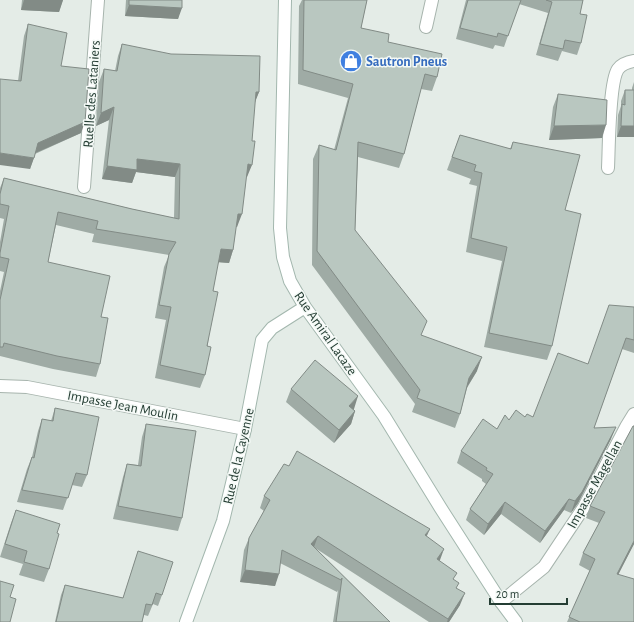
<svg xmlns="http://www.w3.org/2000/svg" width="634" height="622" font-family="'Alegreya Sans',sans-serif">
<rect width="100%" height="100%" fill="#e4ece7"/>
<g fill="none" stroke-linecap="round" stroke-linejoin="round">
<!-- lane casing -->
<g stroke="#a7b4ad" stroke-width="14">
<path id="lane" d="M426,27L432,0"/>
</g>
<!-- street casing -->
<g stroke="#a7b4ad" stroke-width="14">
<path id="street" d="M608,168C609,148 609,82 618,69C622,64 628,62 634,61
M84,187L98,0
M0,386L27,387L245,429
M501,602L544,567L584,507L626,427L634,414"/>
</g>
<!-- secondary casing -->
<g stroke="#a3b7ae" stroke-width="14">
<path id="secondary" d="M285,0L280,228L283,257L290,281L305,307L384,416L440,507L501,602L516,622
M186,622L223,521L245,429L262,340L272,328L305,307"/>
</g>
<!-- lane -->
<use href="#lane" stroke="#fff" stroke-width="12"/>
<!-- street -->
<use href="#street" stroke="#fff" stroke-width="12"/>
<!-- secondary -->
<use href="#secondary" stroke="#fff" stroke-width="12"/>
</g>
<!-- wall -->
<path fill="#9faba5" d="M22,0H63L59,12L21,10Z
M126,0H182L178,19L125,16Z
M302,0H367L361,28L388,42L437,77L432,91L421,89L404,154L399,168L358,157L355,230L421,335L477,371L467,388L460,414L455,428L412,412L415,404L312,265L313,159L319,145L334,150L348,98L298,84L299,6Z
M466,0H583L580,14L581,43L577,55L562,51L558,61L536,55L548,13L519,4L504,47L495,45L493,49L456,39Z
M28,24L61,66L81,133L35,154L30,169L18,81L24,36Z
M122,44L259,92L255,101L247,177H246L237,227H236L233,250L229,263L218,262L213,291L205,375L200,388L155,378L166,320L155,318L164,267L169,255L92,242L94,234L56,225L48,262L101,317L100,364L96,377L53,369L0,356V291L4,272L0,271V242L4,219L0,218V188L4,178L132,209L174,218L175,177L136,172L132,183L102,179L109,120L96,126L99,82L104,69L115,71L118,56Z
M634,82V137H617L618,115L621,106V101L625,90H632V88Z
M558,94L602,138L549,140L553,107Z
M460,135L510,149L513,142L565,210L552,346L547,360L484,347L502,261L466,252L477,186L469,184L471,179L447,170Z
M634,307V353L622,349L594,428L611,439L578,503L571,513L564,510L540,543L501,514L484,535L466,520L470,509L486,484L482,481V479L457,463L461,451L497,429L509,420L533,417L588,364Z
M291,389L354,409H353L355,411L351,424L334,443L286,402Z
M55,408L87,475L82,487L72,485L63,510L17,502L27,469L32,457L38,431L42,419L51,421Z
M146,424L182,518L178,531L113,519L123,477L127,464L138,465L142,437Z
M634,426V544L618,574L634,622H567L590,571L579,565L583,553L599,523L586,518L590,506Z
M264,496L427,537L440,560L439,561L454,580L457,589L460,605L449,622H429L315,548L390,622H333L338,590L337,592L280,563L275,586L240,582L244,550L249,538L264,511L260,508Z
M16,510L57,533L49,569L44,582L19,575L23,564L0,557L11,523Z
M138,551L162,595L158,606L153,604L148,616L144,615L142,622H55L61,595L65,585L123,598Z"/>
<!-- shaded-wall -->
<path fill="#828b86" d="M24,0H63L59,12L21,10Z
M129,5L182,8L178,19L125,16Z
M256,92H259L254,105Z
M114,107L109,120L96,126L101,113Z
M85,122L81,133L33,154L38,143Z
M606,125L602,138L549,140L554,126Z
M621,126H634V137H617Z
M0,153L34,158L30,169L0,165Z
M137,159L180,164L175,177L136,172L132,183L102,179L107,166Z
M248,164L252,165L247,177H243Z
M238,214H242L237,227H233Z
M221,249L233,250L229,263L216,262Z
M482,357L477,371L464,392L469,378Z
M358,396L354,409L345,419L349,406Z
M355,411L351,424L334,443L339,430Z
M616,427L611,439L578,503L571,513L575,501Z
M569,499L564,510L540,543L545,531Z
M505,502L501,514L484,535L488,524Z
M430,529L425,540V535Z
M318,536L314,547L311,544Z
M634,541V544L613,585L617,574Z
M444,549L440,560L433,571L437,559Z
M245,570L279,574L275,586L240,582Z
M465,593L460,605L449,622H447L448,619Z"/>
<!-- building -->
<path fill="#b9c7c0" stroke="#828b86" d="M129,0H182V8L129,5Z
M304,0H367L361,28L389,34L388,42L442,54L437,77L425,74L404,154L358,142L355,230L427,321L421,335L482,357L469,378L460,414L417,398L420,390L317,251L319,145L336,150L353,84L303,70Z
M468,0H521L508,36L498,33L497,37L460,28Z
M546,0H583L580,14L587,15L581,43L565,40L563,49L540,44L552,2Z
M28,24L67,33L61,66L89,69L85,122L38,143L34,158L0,153V79L21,81Z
M122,44L171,54L260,56L259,92H256L252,141H255L252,165L248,164L242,214H238L233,250L221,249L213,291L218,292L207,346L211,347L205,375L160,365L171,307L159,305L169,254L176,242L96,229L98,221L58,212L48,262L110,276L101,317L108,318L100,364L57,356L4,343L3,347H0V300L9,259L0,257V253L9,206L0,204V194L4,178L132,209L179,219L180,164L137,159V170L107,166L114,107L101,113L104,69L117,71Z
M625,90H634V126H621L622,104L625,105Z
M558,94L607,100L606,125L554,126Z
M460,135L511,149L513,142L580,155L565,210L581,214L552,346L489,333L507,247L471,238L482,173L474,171L476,165L452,157Z
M609,305L634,307V340L626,338L594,428L616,427L582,492L575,501L569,499L545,531L505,502L488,524L470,509L493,474L486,470L487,468L461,451L483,419L497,429L505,415L509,420L516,410L525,417L527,414L533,417L558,353L588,364Z
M315,360L358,396L349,406L355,411L339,430L291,389Z
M55,408L99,417L87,475L76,473L68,498L22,490L32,457L34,458L42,419L53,421Z
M146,424L196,431L182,518L118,506L127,464L141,466Z
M633,426H634V541L617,574L634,579V622H580L569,617L595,559L583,553L605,512L590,506Z
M297,451L430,529L425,535L444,549L437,559L457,573L453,579L459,583L456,588L465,593L448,619L318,536L311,544L390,622H336L342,578L341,580L282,550L279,574L245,570L249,538L270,500L264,496L284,464L289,466Z
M16,510L60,524L57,533L59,534L49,569L24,562L27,551L5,544Z
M138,551L173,562L162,595L156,593L152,605L146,604L142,622H56L65,585L123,598Z
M0,581L14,585L10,597L16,599L10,622H0Z"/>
<!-- icons -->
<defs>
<g id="shop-disc" transform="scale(1.15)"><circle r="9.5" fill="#3f7fe0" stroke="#f4f9f6"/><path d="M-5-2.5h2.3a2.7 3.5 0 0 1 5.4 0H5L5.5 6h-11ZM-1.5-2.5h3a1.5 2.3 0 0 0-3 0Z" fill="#fff"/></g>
</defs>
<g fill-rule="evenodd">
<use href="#shop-disc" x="351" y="61"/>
</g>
<g text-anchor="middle" stroke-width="3" stroke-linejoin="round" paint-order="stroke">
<!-- shop labels -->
<g font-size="14" font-weight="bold" fill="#366cbe" stroke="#f4f9f6" text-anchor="start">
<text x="366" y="66">Sautron Pneus</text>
</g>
<!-- street labels -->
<g font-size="14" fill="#243d33" stroke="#f4f9f6">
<text transform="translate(91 94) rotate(-86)" y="5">Ruelle des Lataniers</text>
<text transform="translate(326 333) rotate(55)" y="5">Rue Amiral Lacaze</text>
<text transform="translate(123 405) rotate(11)" y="5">Impasse Jean Moulin</text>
<text transform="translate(238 456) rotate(-77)" y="5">Rue de la Cayenne</text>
<text transform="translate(594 484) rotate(-61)" y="5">Impasse Magellan</text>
</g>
</g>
<!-- scale -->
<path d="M490 598v6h77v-6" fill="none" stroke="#243d33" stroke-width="2"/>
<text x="496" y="598" font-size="12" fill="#243d33" stroke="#f4f9f6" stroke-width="3" paint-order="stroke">20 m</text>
</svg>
